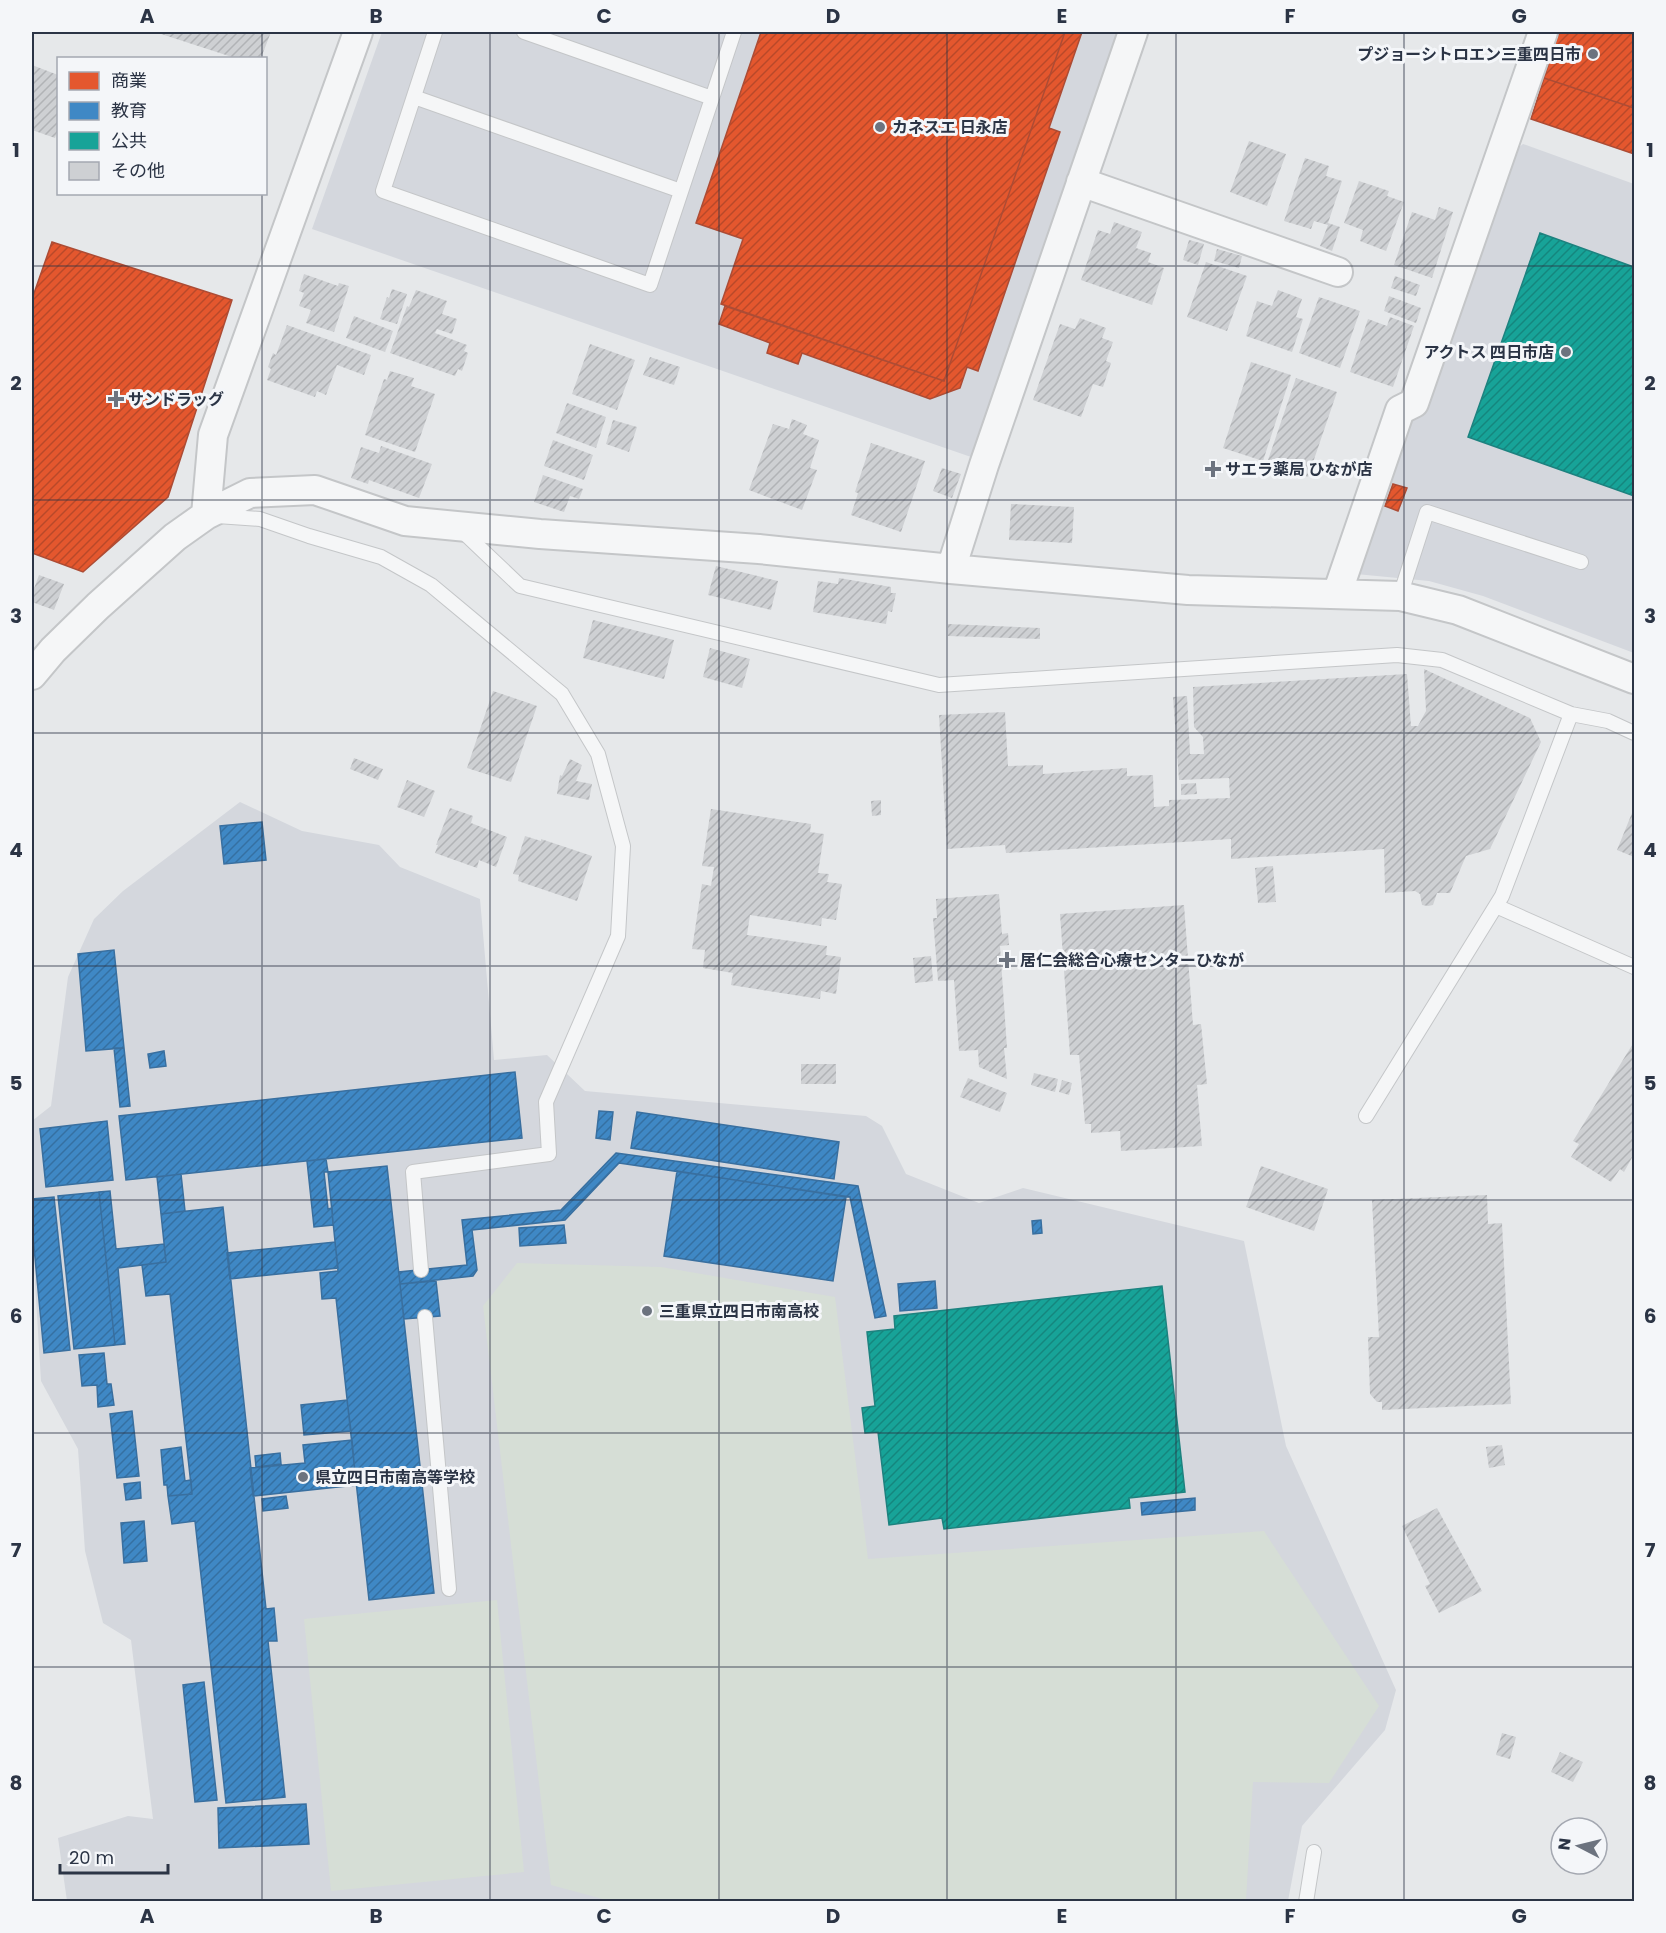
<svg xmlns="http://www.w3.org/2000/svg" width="1666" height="1933" font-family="Poppins,'Noto Sans JP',sans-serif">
<defs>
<pattern id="shops-hatch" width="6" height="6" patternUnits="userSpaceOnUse" patternTransform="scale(1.5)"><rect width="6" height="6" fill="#e4572e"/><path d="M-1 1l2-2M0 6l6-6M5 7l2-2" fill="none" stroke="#b94929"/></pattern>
<pattern id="schools-hatch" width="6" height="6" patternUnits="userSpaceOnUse" patternTransform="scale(1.5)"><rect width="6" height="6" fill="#3f88c5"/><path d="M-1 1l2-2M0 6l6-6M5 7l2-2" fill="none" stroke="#3570a2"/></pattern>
<pattern id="public-hatch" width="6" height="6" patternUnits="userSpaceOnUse" patternTransform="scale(1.5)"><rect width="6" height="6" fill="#17a398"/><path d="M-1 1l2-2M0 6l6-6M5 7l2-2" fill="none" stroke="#15867e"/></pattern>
<pattern id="building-hatch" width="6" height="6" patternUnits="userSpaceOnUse" patternTransform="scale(1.5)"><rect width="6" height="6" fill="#ced0d3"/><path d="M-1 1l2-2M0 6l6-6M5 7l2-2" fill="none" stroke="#b1b3b6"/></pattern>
</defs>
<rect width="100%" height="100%" fill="#e6e8ea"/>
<!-- built -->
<path fill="#d4d7dd" d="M382,32H1119L974,458L312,229Z
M1523,144L1634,184V653L1483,596L1429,581L1356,574L1409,421L1513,152Z
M240,802L302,831L379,845L400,867L480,899L494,1060L547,1055L585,1091L866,1116L882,1126L906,1174L979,1203L1023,1188L1244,1241L1286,1446L1396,1690L1385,1730L1302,1826L1288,1901H67L58,1838L128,1816L153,1819L131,1640L103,1623L85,1551L78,1449L41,1381L32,1233V1121L51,1106L68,977L94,919L123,891Z"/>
<!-- pitch -->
<path fill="#d6ded6" d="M517,1263L661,1267L835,1297L868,1559L1264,1531L1379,1706L1329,1783L1253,1782L1246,1901L614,1902L551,1885L483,1306Z
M497,1600L524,1872L331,1891L304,1619Z"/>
<!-- shops -->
<path fill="url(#shops-hatch)" stroke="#ac4c35" stroke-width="1.5" d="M761,32H1065L944,381L721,304L743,239L696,223Z
M1065,32H1082L1049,128L1060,132L978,371L967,367L960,388L930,399L802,353L798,364L767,353L770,343L719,324L725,306L944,381Z
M1559,32H1634V108L1544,78Z
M1544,78L1634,108V154L1531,119Z
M52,242L232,300L168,497L83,572L32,553V299Z
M1393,484L1407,488L1398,511L1385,506Z"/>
<!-- schools -->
<path fill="url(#schools-hatch)" stroke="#396f9f" stroke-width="1.5" d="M262,822L266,860L224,864L220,826Z
M114,950L124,1048L86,1051L78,954Z
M114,1048H124L130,1106L120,1107Z
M164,1051L166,1066L150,1068L148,1054Z
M515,1072L522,1138L126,1180L119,1116Z
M599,1111L613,1112L610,1140L596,1138Z
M637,1112L839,1142L834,1179L631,1148Z
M107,1121L113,1180L46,1187L40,1129Z
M616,1153L858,1186L886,1316L875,1318L850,1197L619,1163L565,1220L472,1230L477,1270L473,1276L400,1284L399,1272L467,1265L462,1220L561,1210Z
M326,1159L328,1172H324L328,1209L332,1208L333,1225L314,1227L307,1161Z
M387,1166L434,1593L369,1600L336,1298L322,1299L320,1273L338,1271L328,1172Z
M677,1171L846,1197L833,1281L664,1256Z
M181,1174L185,1211L161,1214L157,1177Z
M110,1191L116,1249L164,1244L166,1262L118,1268L125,1344L115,1345L99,1192Z
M99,1192L115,1345L74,1349L58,1196Z
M54,1197L70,1350L44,1353L32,1226V1199Z
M223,1207L266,1609L274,1608L277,1641H268L285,1797L226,1803L195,1521L172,1524L168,1496L192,1494L170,1294L146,1296L142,1265L166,1262L161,1214Z
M1041,1220L1042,1233L1033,1234L1032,1221Z
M564,1225L566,1243L520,1246L519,1228Z
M335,1242L338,1268L230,1279L227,1253Z
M436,1281L440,1316L404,1319L400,1284Z
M935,1281L937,1308L900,1311L898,1284Z
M104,1353L107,1384H111L114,1405L98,1407L97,1385L82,1386L79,1355Z
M347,1400L351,1431L304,1435L301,1405Z
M132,1411L139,1476L117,1478L110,1414Z
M352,1440L356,1485L253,1496L250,1468L305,1463L303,1445Z
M181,1447L185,1481L191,1480L192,1494L168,1496L167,1485H164L161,1450Z
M280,1453L281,1464L256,1467L255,1456Z
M140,1482L141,1498L126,1500L124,1484Z
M286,1496L288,1508L263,1511L262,1499Z
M1195,1498V1510L1142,1515L1141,1503Z
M144,1521L147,1561L124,1563L121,1523Z
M204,1682L217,1800L195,1802L183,1685Z
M306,1804L309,1844L219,1848L218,1808Z"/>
<!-- public -->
<path fill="url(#public-hatch)" stroke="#1d827f" stroke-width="1.5" d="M1540,233L1634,267V496L1468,437Z
M1162,1286L1185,1492L1129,1498L1130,1508L944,1529L942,1518L889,1525L878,1432L865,1433L862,1408L875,1406L867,1332L895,1329L894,1316Z"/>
<!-- building -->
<path fill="url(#building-hatch)" d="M155,32H271L261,58H235Z
M32,65L58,75V129L55,138L32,130Z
M1249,141L1286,154L1267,206L1230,192Z
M1305,158L1329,166L1326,176L1342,181L1328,223L1340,227L1332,251L1320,246L1328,225L1314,221L1311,229L1284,221Z
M1359,181L1389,191L1387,196L1404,202L1386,251L1360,241L1363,230L1344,223Z
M1439,207L1453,212L1432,278L1394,265L1412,212L1435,220Z
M1114,222L1142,232L1136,248L1151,253L1148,262L1164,268L1152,305L1081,280L1098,230L1110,234Z
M1189,240L1204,244L1198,265L1183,260Z
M1217,249L1242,256L1239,268L1214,261Z
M1206,262L1247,276L1227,331L1187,317Z
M304,274L338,286L339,283L349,286L334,332L306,323L311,310L299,306L304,293L299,291Z
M1395,276L1420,285L1416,296L1391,288Z
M392,289L407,294L397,324L380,319L387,297L389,298Z
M416,290L447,301L442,314L457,319L452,334L437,329L435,333L467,345L464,351L468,353L462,371L458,369L455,376L390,353L407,306L409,307Z
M1278,290L1302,299L1296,317L1303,319L1292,352L1246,336L1257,301L1272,306Z
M1389,296L1421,308L1416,323L1384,311Z
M1319,297L1360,311L1340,368L1299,353Z
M354,316L393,331L385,352L346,338Z
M1390,317L1414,326L1393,387L1350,372L1368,319L1387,326Z
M1080,318L1106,328L1102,338L1113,342L1106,361L1111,363L1103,387L1093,384L1081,417L1033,400L1060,324L1075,329Z
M287,325L371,355L364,375L337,365L326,395L317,391L315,397L267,380L271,369L268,367L273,353L276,355Z
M590,344L635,360L617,410L572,394Z
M650,357L680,367L674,385L643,375Z
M1251,362L1291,375L1263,461L1223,448Z
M390,371L414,378L411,386L435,394L415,452L365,435L384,379L387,380Z
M1296,378L1337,392L1308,477L1267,463Z
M567,403L606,417L596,448L556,433Z
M792,419L807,425L803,434L819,440L810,468L817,470L802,510L749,490L773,424L789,429Z
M613,420L637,427L629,452L606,444Z
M553,440L593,455L584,480L544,466Z
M871,443L925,461L901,532L851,515L858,493L855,492Z
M381,446L432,464L419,498L369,480L368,484L351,478L361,447L379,453Z
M942,468L961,474L952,498L933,491Z
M543,475L583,489L579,499L570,496L564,512L534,502Z
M1011,504L1074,507L1072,543L1009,540Z
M716,566L778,581L771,610L708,595Z
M39,575L64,584L54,610L32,602V594Z
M839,578L891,587V593H896L892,612L888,611L886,624L813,612L818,581L838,584Z
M593,620L674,640L664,679L583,658Z
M948,624L1040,628V639L948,636Z
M710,648L750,659L742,688L703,677Z
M1424,669L1530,718L1541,742L1490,849L1466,856L1450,893H1437L1433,905L1428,906L1422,905L1420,894L1415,891L1385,893L1384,849L1231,859V839L1006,853L1005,845L947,849L939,715L1005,712L1008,766L1043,765V774L1127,768V776L1153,775L1154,807L1169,806V800L1230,798L1229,778L1179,780L1173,697L1187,696L1190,754H1204L1203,737L1194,727L1193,687L1407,674L1411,726H1418L1426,711Z
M493,691L537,706L511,782L467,768Z
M354,758L383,769L378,780L350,769Z
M570,759L582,765L576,781L592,784L589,800L557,794L560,775L562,776Z
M407,780L435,791L424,817L397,807Z
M1196,783L1197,794L1181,795V784Z
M881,800V815L872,816L871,801Z
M450,808L473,816L471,823L507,837L496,867L479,860L477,868L435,853L438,845H436Z
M1634,808V857L1617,850Z
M711,809L811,824L810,832L824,834L818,873L829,874L827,882L842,884L836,920L822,918L821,926L750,915L747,935L827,946L826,955L841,957L836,994L821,991L820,999L731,985L733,973L703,968L705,950L692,949L702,884L711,886L714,867L702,866Z
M525,836L541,841V839L592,856L577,901L518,881L519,875L513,874Z
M1273,866L1276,902L1258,903L1255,868Z
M999,894L1002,934L1008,933L1009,945L1000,946L1007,1048H1004L1007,1079L979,1067L978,1050L959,1051L954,980L938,981L933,918H937L936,899Z
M1184,905L1193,1025L1201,1024L1207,1084L1197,1085L1202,1146L1121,1151L1120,1131L1091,1133V1124H1085L1079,1055H1070L1060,914Z
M931,956L933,981L915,983L913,958Z
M1634,1042V1154L1624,1172L1620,1169L1611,1182L1571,1157L1579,1144L1573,1141Z
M801,1064H836V1084H801Z
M1034,1073L1058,1079L1055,1092L1031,1085Z
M968,1078L1007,1093L1000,1112L960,1097Z
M1062,1080L1072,1083L1069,1095L1059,1092Z
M1261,1166L1328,1189L1314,1231L1246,1207Z
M1487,1195L1488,1224L1502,1223L1511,1404L1382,1410V1402H1377L1370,1394L1368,1337H1379L1372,1200Z
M1502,1445L1505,1465L1489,1468L1486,1447Z
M1437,1508L1482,1591L1439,1613L1425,1586L1430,1584L1402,1526Z
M1502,1733L1516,1737L1510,1759L1496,1755Z
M1560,1752L1583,1762L1573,1782L1551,1772Z"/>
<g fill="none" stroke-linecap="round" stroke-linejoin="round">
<!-- lane casing -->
<g stroke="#c4c6c8" stroke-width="16">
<path id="lane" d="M435,32L383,191L650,285L734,32
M524,32L712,98
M414,97L681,191
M217,516L260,519L309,536L381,557L431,585L562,694L598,754L623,846L618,936L546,1102L549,1154L413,1172L421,1270
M460,529L520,586L939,685L1397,655L1442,660L1571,714L1608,721L1634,733
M1400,596L1427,512L1581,562
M1496,906L1634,967
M1366,1116L1502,896L1571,714
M425,1317L449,1589
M1306,1902L1314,1852"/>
</g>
<!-- street casing -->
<g stroke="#c4c6c8" stroke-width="32">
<path id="street" d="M1081,182L1338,272
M206,515L213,435L358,32
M951,569L984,465L1133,32
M1337,594L1400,410L1414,403L1543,32
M32,675L53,650L98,606L175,537L206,515L250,493L315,490L405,521L540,534L759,549L951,569L1188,590L1400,596L1458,610L1634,679"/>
</g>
<!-- lane -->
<use href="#lane" stroke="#f5f6f7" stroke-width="14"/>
<!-- street -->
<use href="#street" stroke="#f5f6f7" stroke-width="28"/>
</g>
<!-- grid -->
<path fill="none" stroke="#2b3445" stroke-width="1.5" stroke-opacity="0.55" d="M262,32V58M490,32V1902M719,32V1902M947,32V1902M1176,32V1902M1404,32V1902M262,194V1902M32,266H1634M32,500H1634M32,733H1634M32,966H1634M32,1200H1634M32,1433H1634M32,1667H1634"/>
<!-- markers -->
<g fill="#6c737f" stroke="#f4f6f9" stroke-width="2">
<circle cx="1593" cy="54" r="6"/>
<circle cx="880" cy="127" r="6"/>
<circle cx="1566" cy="352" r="6"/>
<path d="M113 390h6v6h6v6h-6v6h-6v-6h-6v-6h6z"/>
<path d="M1210 460h6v6h6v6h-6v6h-6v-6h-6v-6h6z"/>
<path d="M1004 951h6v6h6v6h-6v6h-6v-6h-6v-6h6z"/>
<circle cx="647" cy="1311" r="6"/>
<circle cx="303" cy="1477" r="6"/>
</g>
<g text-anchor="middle" stroke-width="6" stroke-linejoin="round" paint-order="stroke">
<!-- poi labels -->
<g font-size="16" font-weight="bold" fill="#2b3445" stroke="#f4f6f9" text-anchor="start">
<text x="1581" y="60" text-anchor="end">プジョーシトロエン三重四日市</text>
<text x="892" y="133">カネスエ 日永店</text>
<text x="1554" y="358" text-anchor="end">アクトス 四日市店</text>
<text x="128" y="405">サンドラッグ</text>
<text x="1225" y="475">サエラ薬局 ひなが店</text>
<text x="1020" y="966">居仁会総合心療センターひなが</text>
<text x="659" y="1317">三重県立四日市南高校</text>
<text x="315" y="1483">県立四日市南高等学校</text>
</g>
</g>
<!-- border -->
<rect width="1666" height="1933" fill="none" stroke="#f4f6f9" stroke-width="66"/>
<!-- legend -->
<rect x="57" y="57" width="210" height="138" fill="#f4f6f9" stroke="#a4a8b1" stroke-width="1.5"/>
<rect x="69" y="72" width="30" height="18" fill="#e4572e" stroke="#a4a8b1" stroke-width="1.5"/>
<text x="111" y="87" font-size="18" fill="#2b3445">商業</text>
<rect x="69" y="102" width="30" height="18" fill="#3f88c5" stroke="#a4a8b1" stroke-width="1.5"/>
<text x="111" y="117" font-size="18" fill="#2b3445">教育</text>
<rect x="69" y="132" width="30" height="18" fill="#17a398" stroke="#a4a8b1" stroke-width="1.5"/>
<text x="111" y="147" font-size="18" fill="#2b3445">公共</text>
<rect x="69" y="162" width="30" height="18" fill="#ced0d3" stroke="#a4a8b1" stroke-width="1.5"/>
<text x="111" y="177" font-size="18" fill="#2b3445">その他</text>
<!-- north arrow -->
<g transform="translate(1579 1846) rotate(277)"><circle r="28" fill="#f4f6f9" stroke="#a4a8b1" stroke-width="1.5"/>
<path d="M0-4.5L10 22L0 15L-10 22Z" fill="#6c737f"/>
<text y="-9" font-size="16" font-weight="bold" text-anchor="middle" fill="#2b3445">N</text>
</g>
<!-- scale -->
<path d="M60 1864v9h108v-9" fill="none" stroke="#2b3445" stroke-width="3"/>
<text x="69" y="1864" font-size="18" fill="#2b3445" stroke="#f4f6f9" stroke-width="4.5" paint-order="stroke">20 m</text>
<rect x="33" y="33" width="1600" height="1867" fill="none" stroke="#2b3445" stroke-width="2"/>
<g font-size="20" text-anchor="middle" font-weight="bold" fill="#2b3445">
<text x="147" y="23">A</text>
<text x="376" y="23">B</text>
<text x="604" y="23">C</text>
<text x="833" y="23">D</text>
<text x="1062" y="23">E</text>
<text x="1290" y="23">F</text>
<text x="1519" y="23">G</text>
<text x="16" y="157">1</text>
<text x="1650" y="157">1</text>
<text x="16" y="390">2</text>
<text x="1650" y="390">2</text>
<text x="16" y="623">3</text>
<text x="1650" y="623">3</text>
<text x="16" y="857">4</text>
<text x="1650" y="857">4</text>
<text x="16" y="1090">5</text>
<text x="1650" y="1090">5</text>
<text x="16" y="1323">6</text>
<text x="1650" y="1323">6</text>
<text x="16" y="1557">7</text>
<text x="1650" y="1557">7</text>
<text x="16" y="1790">8</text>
<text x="1650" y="1790">8</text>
<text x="147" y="1923">A</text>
<text x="376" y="1923">B</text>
<text x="604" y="1923">C</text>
<text x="833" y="1923">D</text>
<text x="1062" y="1923">E</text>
<text x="1290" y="1923">F</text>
<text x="1519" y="1923">G</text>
</g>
</svg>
